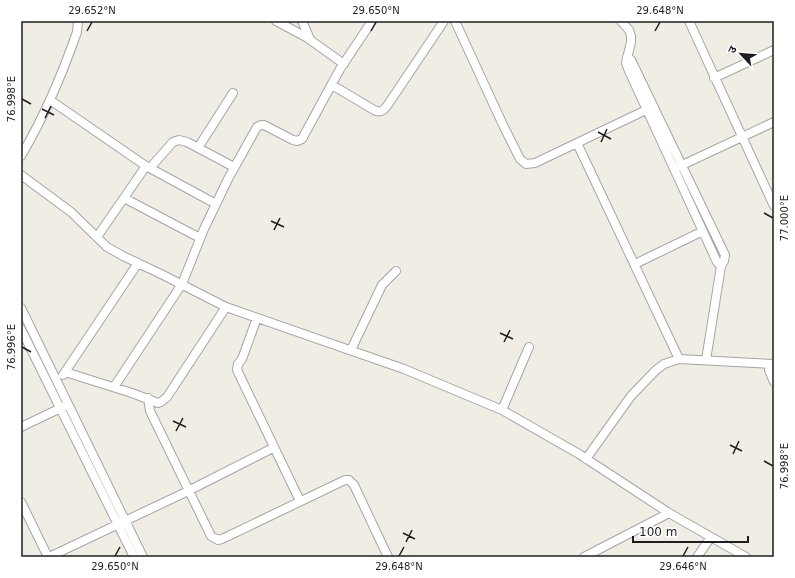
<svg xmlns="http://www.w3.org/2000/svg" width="795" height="578" font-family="'DejaVu Sans','Noto Sans Devanagari',sans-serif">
<rect width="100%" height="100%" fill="#efede4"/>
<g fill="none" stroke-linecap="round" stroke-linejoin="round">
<!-- minor casing -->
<g stroke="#a5a5a5" stroke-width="10">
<path id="minor" d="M276,21L306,37L344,64
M302,21L310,39
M455,21L503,125L520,159L526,164L535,163L646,110
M621,21L629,30L631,36V42L626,63L629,71L717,262L721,266
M689,21L774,206
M627,57L631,60L725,255L724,261L721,266L706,360
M714,78L774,50
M332,85L374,110C381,114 385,109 389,103L444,21
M50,100L146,166L216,204
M577,143L679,359
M198,148L233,93
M21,156C44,117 62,75 77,32L78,21
M678,167L774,122
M150,168L173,142L179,140L187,142L234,167
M21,175L71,212L107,247L123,256L163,275L226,307L404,369L502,410L579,454L669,513L746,557
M124,198L200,238
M97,237L146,166
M635,264L703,231
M21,308L143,557
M257,318L242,359L238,364L237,370L300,501
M21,329L134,557
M351,350L382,285L396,271
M774,363L772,364L769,370L774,382
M65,372L132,393L158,403L161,402L167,397L226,307
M63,375L138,263
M114,387L182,284L204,229L228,179L257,127L261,125H264L293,140L297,141L302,139L340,69L372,21
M148,398L150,411L211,536L218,540L222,539L345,480H349L354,485L388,557
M502,410L529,347
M21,427L65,406
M586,459L631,396L656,370L664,364L679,359L772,364
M21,502L48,557
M49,557L184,493L273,448
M584,557L669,513
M697,557L711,537"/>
</g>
<!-- minor -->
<use href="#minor" stroke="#fff" stroke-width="8"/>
</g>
<!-- ticks -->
<path fill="none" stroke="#1e1e1e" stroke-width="1.5" d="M87,31L92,22M371,31L376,22M655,31L660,22M22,99L31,104M42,109L54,115M45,118L51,106M598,132L611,139M601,142L607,129M764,213L773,218M271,221L284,227M274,230L280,218M500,333L513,339M504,342L510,330M22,347L31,352M173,421L186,427M176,431L183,418M730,445L742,451M733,454L739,441M764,461L773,466M403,533L415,539M406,542L412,530M115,556L120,547M399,556L404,547M683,556L688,547"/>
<!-- border -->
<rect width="795" height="578" fill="none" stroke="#ffffff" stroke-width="44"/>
<!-- north arrow -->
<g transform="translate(741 54) rotate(296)" stroke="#ffffff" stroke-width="3" paint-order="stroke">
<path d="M0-3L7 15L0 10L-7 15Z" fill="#1e1e1e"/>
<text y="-6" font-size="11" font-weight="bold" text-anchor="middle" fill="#1e1e1e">उ</text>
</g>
<!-- scale -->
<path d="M633 536v6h115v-6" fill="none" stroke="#1e1e1e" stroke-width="2"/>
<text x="639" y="536" font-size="12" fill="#1e1e1e" stroke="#ffffff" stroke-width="3" paint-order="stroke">100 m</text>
<rect x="22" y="22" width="751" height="534" fill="none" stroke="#1e1e1e" stroke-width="1.5"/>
<g font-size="10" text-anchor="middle" fill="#1e1e1e">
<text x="92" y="14">29.652°N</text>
<text x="376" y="14">29.650°N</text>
<text x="660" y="14">29.648°N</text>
<text transform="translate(11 99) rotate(-90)" y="4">76.998°E</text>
<text transform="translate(784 218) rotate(-90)" y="4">77.000°E</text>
<text transform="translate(11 347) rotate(-90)" y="4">76.996°E</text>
<text transform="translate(784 466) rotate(-90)" y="4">76.998°E</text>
<text x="115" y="570">29.650°N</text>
<text x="399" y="570">29.648°N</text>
<text x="683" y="570">29.646°N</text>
</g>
</svg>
